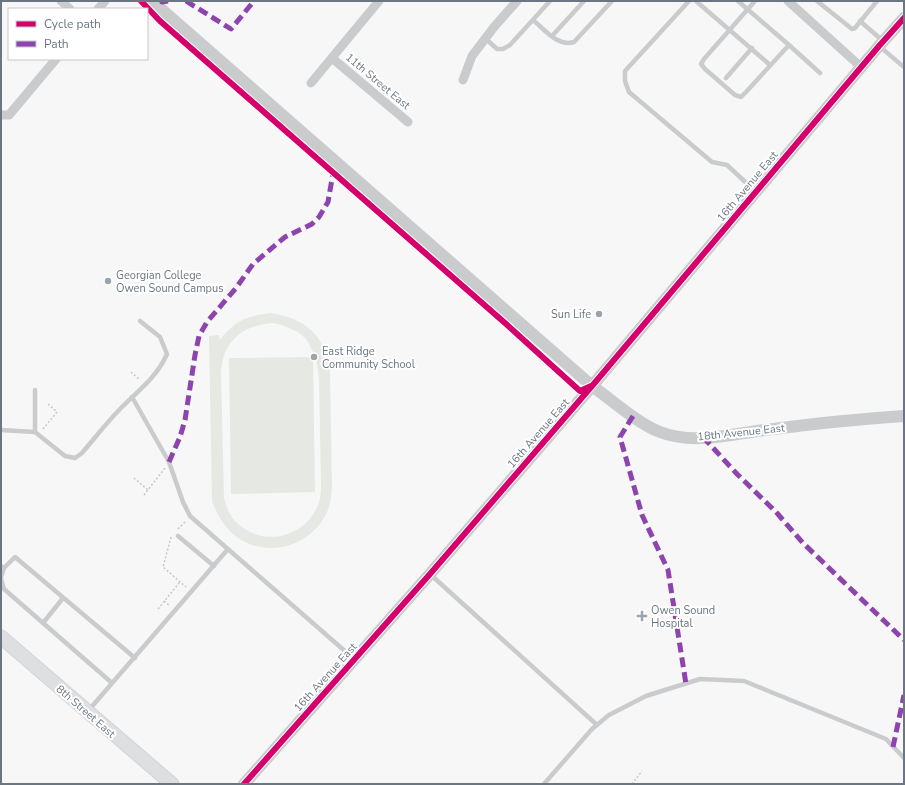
<svg xmlns="http://www.w3.org/2000/svg" width="905" height="785" font-family="'Nunito Sans',sans-serif">
<rect width="100%" height="100%" fill="#f7f7f7"/>
<!-- park -->
<path fill="#e6e8e4" fill-rule="evenodd" d="M270,313C305,318 324,334 330,370L332,489C331,501 329,511 322,521C301,552 255,558 229,530C221,522 216,511 212,501L209,336L219,335L220,340C236,320 245,317 270,313ZM273,323L282,325L298,332L306,339L316,357L319,378L321,485C321,494 320,504 315,511C298,541 258,546 234,520C229,514 226,506 224,498L221,374C222,342 242,325 273,323Z
M313,357L315,492L231,494L229,358Z"/>
<g fill="none" stroke-linecap="round" stroke-linejoin="round">
<!-- secondary casing -->
<g stroke="#d3d4d4" stroke-width="15">
<path id="secondary" d="M1,637L172,784"/>
</g>
<!-- path -->
<path stroke="#c7c8c9" stroke-width="1.5" stroke-dasharray="2 2" stroke-linecap="butt" d="M131,372L140,380
M43,429L57,412L47,403
M134,478L148,490
M144,495L165,468
M178,529L185,522
M171,537L163,567L186,587
M164,601L170,606
M158,609L180,582
M632,784L642,771"/>
<!-- service -->
<path stroke="#cacbcc" stroke-width="4.5" d="M689,1L625,71V81L629,92L712,162L727,165L755,191
M696,1L770,65
M738,1L789,45
M755,1L704,59L701,64L705,69L735,95L741,97L746,92L789,45L820,73
M817,1L852,29L855,28L877,1
M533,20C545,30 558,47 574,42L612,1
M860,21L883,41
M552,36L584,1
M485,38L497,49H503L510,45L550,1
M879,46L904,67
M726,78L752,48
M132,397L169,462L183,502L190,516L354,659
M1,430L35,432L65,456L75,458L82,453C95,438 107,422 121,408C138,391 157,377 167,354L160,337L140,321
M35,432V390
M178,536L214,566
M1,566L4,568L15,557L135,658
M431,575L597,725
M1,577L4,568
M1,579L4,589L112,683
M43,623L63,598
M88,711L228,549
M544,784L592,729L609,715L646,696L700,679L744,681L886,739L904,758"/>
<!-- minor -->
<path stroke="#cacbcc" stroke-width="9" d="M61,1L70,9
M788,1L861,67
M98,9L105,1
M332,58L408,122
M463,80L472,56L494,27L517,1
M311,83L379,1
M1,115H9L56,59"/>
<!-- tertiary -->
<path stroke="#cacbcc" stroke-width="12" d="M152,1L592,386C612,400 637,423 660,432C693,445 731,434 765,430C811,424 858,419 904,416
M244,784L430,574L592,386L879,46L904,18"/>
<!-- secondary -->
<use href="#secondary" stroke="#dedfe0" stroke-width="13"/>
<!-- quiet -->
<path stroke="#8e44ad" stroke-width="5" stroke-dasharray="10 5" stroke-linecap="butt" d="M161,1L162,2L168,1
M186,1L231,29L254,1
M633,416L620,437L642,515L668,570L686,684
M703,437L737,474L776,512L803,543L904,640
M169,462L180,437L185,420L195,355L199,336L207,322L236,288L253,264L285,237L312,224L319,217L328,202L333,173
M893,747L904,695"/>
<!-- cycleway casing -->
<g stroke="#fff" stroke-width="8">
<path id="cycleway" d="M141,1L160,21L505,323L580,391L591,386
M244,784L430,574L592,386L879,46L904,18"/>
</g>
<!-- cycleway -->
<use href="#cycleway" stroke="#d6006c" stroke-width="6"/>
</g>
<!-- markers -->
<g fill="#9ba4ac" stroke="#fff" stroke-width="1.5">
<circle cx="108" cy="281" r="4"/>
<circle cx="599" cy="314" r="4"/>
<circle cx="314" cy="357" r="4"/>
<path d="M640 610h4v4h4v4h-4v4h-4v-4h-4v-4h4z"/>
</g>
<g text-anchor="middle" stroke-width="4" stroke-linejoin="round" paint-order="stroke">
<!-- street labels -->
<g font-size="11" fill="#6a7783" stroke="#fff">
<text transform="translate(378 81) rotate(40)" y="4">11th Street East</text>
<text transform="translate(747 186) rotate(-50)" y="4">16th Avenue East</text>
<text transform="translate(741 432) rotate(-6)" y="4">18th Avenue East</text>
<text transform="translate(538 433) rotate(-49)" y="4">16th Avenue East</text>
<text transform="translate(325 677) rotate(-48)" y="4">16th Avenue East</text>
<text transform="translate(86 711) rotate(41)" y="4">8th Street East</text>
</g>
<!-- poi labels -->
<g font-size="11" fill="#6a7783" stroke="#fff" text-anchor="start">
<text x="116" y="279">Georgian College<tspan x="116" dy="13">Owen Sound Campus</tspan></text>
<text x="591" y="318" text-anchor="end">Sun Life</text>
<text x="322" y="355">East Ridge<tspan x="322" dy="13">Community School</tspan></text>
<text x="651" y="614">Owen Sound<tspan x="651" dy="13">Hospital</tspan></text>
</g>
</g>
<!-- border -->
<rect width="905" height="785" fill="none" stroke="#6a7783" stroke-width="4"/>
<!-- legend -->
<rect x="8" y="8" width="140" height="52" fill="#ffffff" stroke="#c3c9cd"/>
<rect x="16" y="21" width="20" height="6" fill="#d6006c" stroke="#c3c9cd"/>
<text x="44" y="28" font-size="12" fill="#6a7783">Cycle path</text>
<rect x="16" y="41" width="20" height="6" fill="#8e44ad" stroke="#c3c9cd"/>
<text x="44" y="48" font-size="12" fill="#6a7783">Path</text>
</svg>
